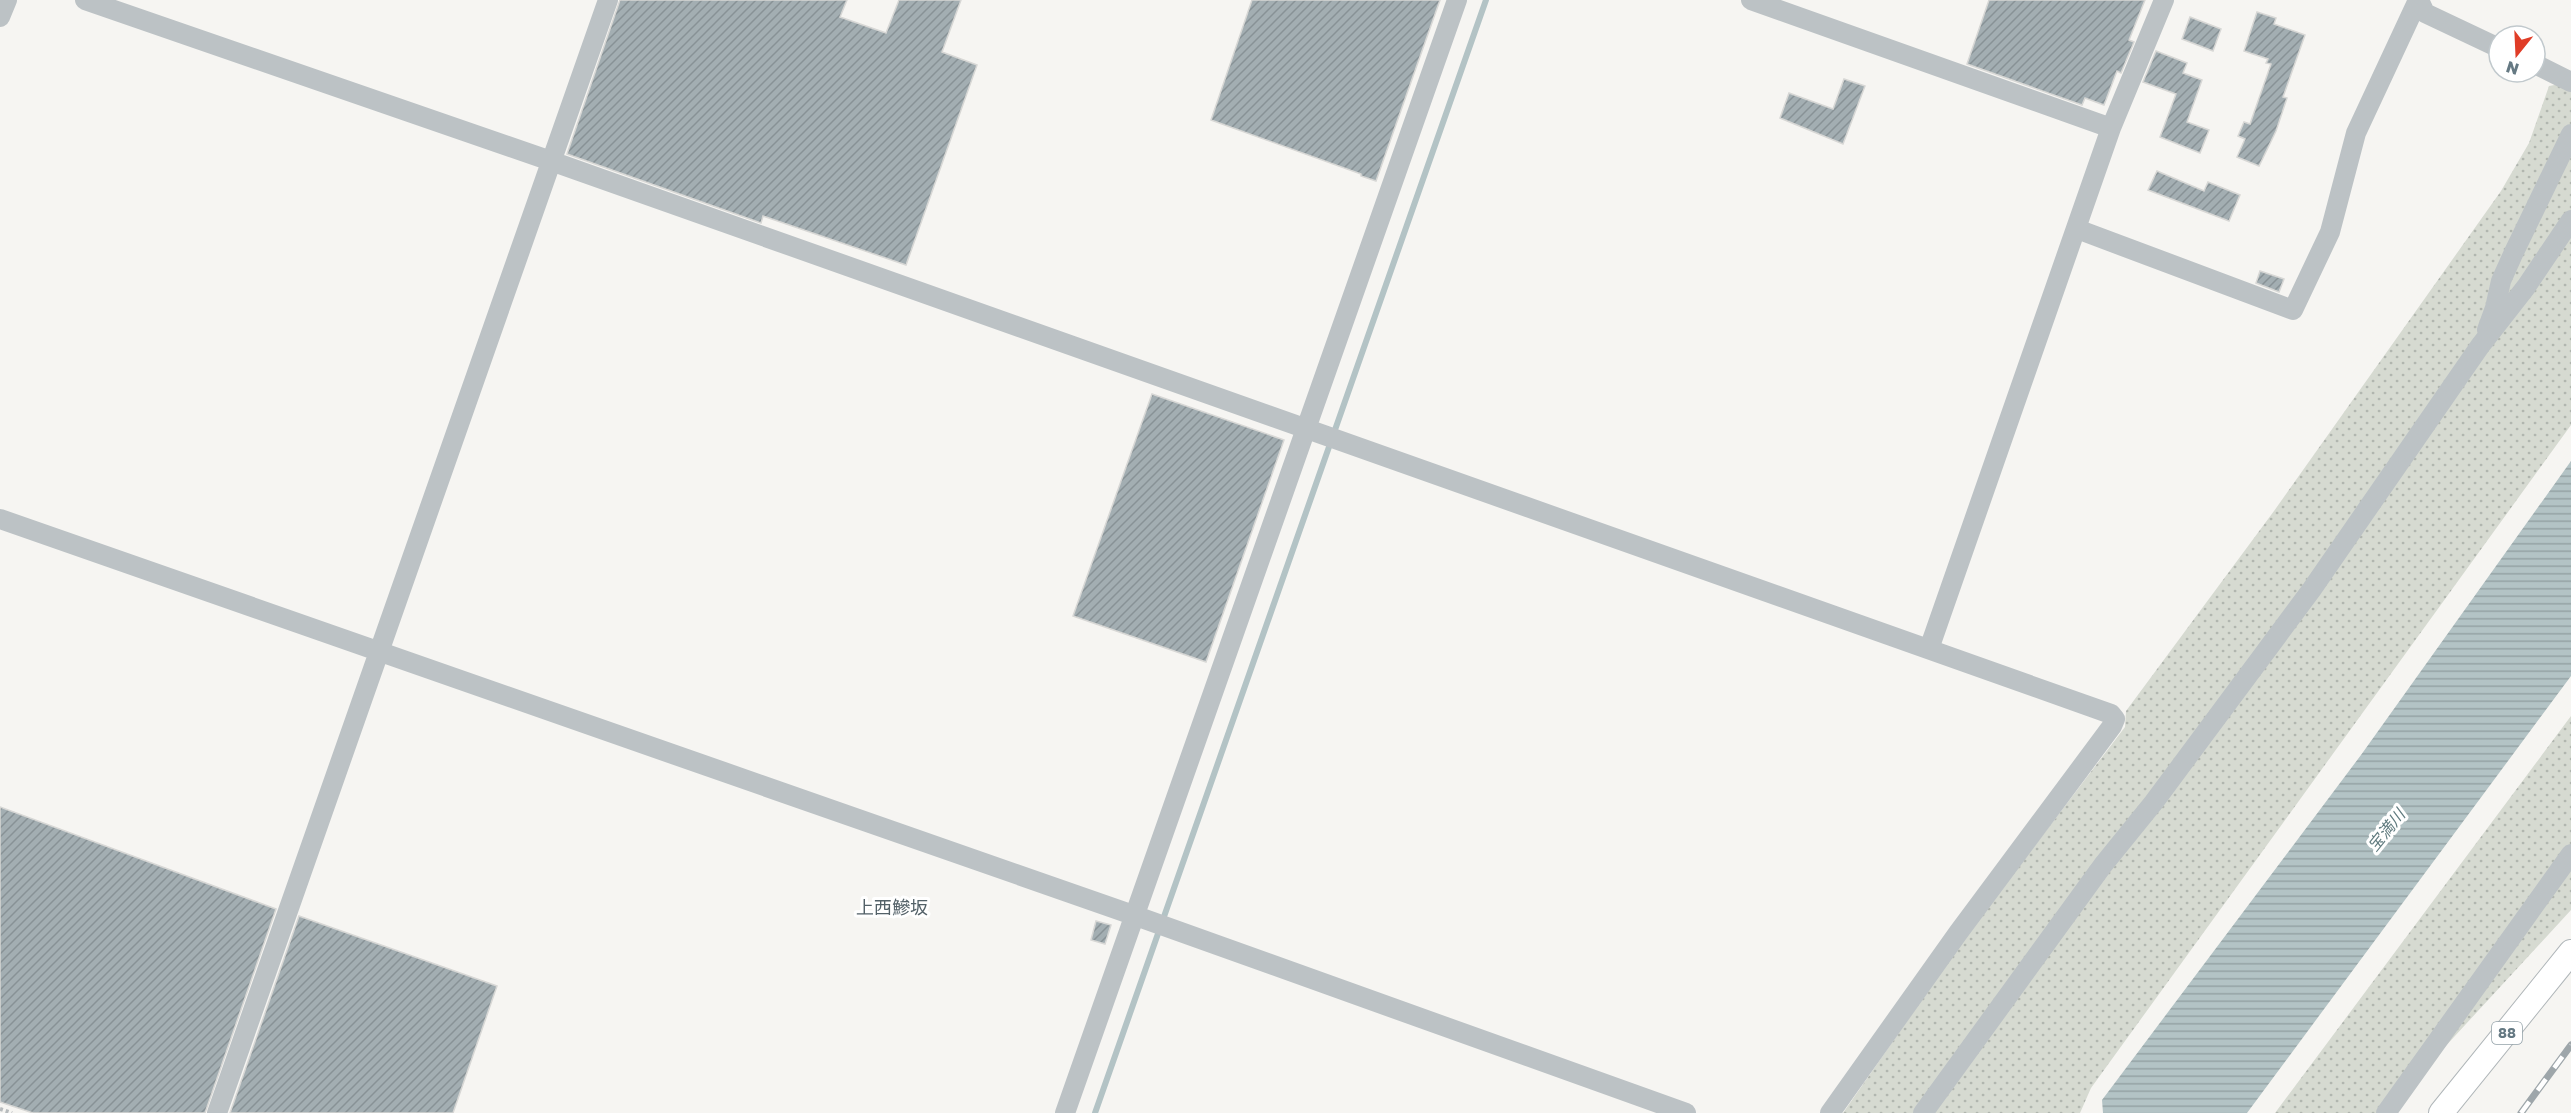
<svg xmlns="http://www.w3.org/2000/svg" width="2571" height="1113" font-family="'Golos Text','Noto Sans JP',sans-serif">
<defs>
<pattern id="grass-dots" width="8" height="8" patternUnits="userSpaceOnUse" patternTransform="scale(1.5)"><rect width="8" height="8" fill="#d6dad1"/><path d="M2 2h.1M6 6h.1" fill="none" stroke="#b1b6af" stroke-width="1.8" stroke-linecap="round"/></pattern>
<pattern id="water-rules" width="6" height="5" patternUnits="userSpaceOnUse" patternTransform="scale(1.5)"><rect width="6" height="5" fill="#b3c3c5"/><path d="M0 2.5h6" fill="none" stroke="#95a3a5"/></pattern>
<pattern id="building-hatch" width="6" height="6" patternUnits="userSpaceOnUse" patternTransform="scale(1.5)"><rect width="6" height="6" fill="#a3aeb2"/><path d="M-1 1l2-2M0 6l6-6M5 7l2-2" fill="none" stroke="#889296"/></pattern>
</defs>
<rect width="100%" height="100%" fill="#f6f5f2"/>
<!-- grass -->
<path fill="url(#grass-dots)" d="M2571,82V425L2091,1088L2080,1113H1843L1969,932L2125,727L2126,711L2274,511L2501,191L2529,143L2549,86Z
M2571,716V910L2384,1113H2275Z"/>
<!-- water -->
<path fill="url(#water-rules)" d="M2571,461V676L2247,1113H2103L2102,1100L2361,755Z"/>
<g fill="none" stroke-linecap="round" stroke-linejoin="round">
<!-- stream -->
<path stroke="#b3c3c5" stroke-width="6" d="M1095,1113L1486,0"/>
</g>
<!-- building -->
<path fill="url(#building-hatch)" stroke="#d7d7d5" stroke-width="1.5" d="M620,0H847L840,17L886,33L899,0H961L942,52L977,65L906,265L763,216L761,223L567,154Z
M1252,0H1440L1376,181L1361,176V174L1211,120Z
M1989,0H2145L2129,40L2134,42L2121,73L2117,71L2104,105L2085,98L2082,105L1967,64Z
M2257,12L2276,18L2274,24L2305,35L2283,97L2287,98L2276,131L2259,166L2237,157L2245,139L2238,136L2244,122L2250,124L2271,64L2266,63L2268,59L2244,51Z
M2190,17L2221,29L2213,51L2182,39Z
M2156,51L2187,63L2183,73L2202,80L2187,122L2209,130L2200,153L2160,137L2176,94L2143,82Z
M1844,79L1865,86L1843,144L1780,118L1789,93L1833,109Z
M2157,171L2204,191L2208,182L2240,195L2229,221L2148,190Z
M2260,271L2284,279L2279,292L2256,283Z
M1152,394L1284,440L1206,662L1073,616Z
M0,807L276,909L205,1113H33L0,1102Z
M299,916L497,986L453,1113H230Z
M1096,921L1111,925L1105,944L1091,940Z"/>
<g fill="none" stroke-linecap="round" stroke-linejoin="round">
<!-- major casing -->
<g stroke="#b0b6b9" stroke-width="26">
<path id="major" d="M2441,1113L2571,952"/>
</g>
<!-- path -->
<path stroke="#b7bbbd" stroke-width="4" stroke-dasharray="3 3" stroke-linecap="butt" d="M0,1109L12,1113"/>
<!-- minor -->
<path stroke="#bcc2c5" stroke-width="20" d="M85,0L551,161L2111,714L2115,719L2112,726L1958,933L1830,1113
M1751,0L2111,128
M2419,0L2425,13L2499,48
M0,17L7,0
M2535,64L2571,82
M2077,229L2293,310L2330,232L2356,133L2418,0
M2487,330L2495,308L2501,281L2514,252L2571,134
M0,519L1136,916L1686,1113
M1929,649L2111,128L2164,0
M217,1113L608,0
M1065,1113L1457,0
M1923,1113L2103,865L2154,802L2312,589L2480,346L2526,287L2571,220
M2386,1113L2571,854"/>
<!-- major -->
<use href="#major" stroke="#fff" stroke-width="24"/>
<!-- rail casing -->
<g stroke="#9ea6aa" stroke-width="7">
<path id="rail" d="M2521,1113L2571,1045"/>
</g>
<!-- rail -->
<use href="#rail" stroke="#fff" stroke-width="4.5" stroke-dasharray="14" stroke-linecap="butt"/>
</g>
<g text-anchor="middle" stroke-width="6" stroke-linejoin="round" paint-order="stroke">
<!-- shield labels -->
<rect fill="#fff" stroke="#93a1a8" stroke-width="1.5" x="2492" y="1022" width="30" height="22" rx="4.5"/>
<g font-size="14" font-weight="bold" fill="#657983">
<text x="2507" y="1038">88</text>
</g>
<!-- water labels -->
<g font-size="16" font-style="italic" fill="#607b7f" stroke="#fff">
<text transform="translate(2386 830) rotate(-51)" y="6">宝満川</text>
</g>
<!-- quarter labels -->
<g font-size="18" fill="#536168" stroke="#fff">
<text x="892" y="914">上西鰺坂</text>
</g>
</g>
<!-- north arrow -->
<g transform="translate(2517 54) rotate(198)"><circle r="28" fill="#ffffff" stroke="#c1c9cd" stroke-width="1.5"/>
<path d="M0-4.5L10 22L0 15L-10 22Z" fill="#e03d27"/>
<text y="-9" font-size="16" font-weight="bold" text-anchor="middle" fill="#657983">N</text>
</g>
</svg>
